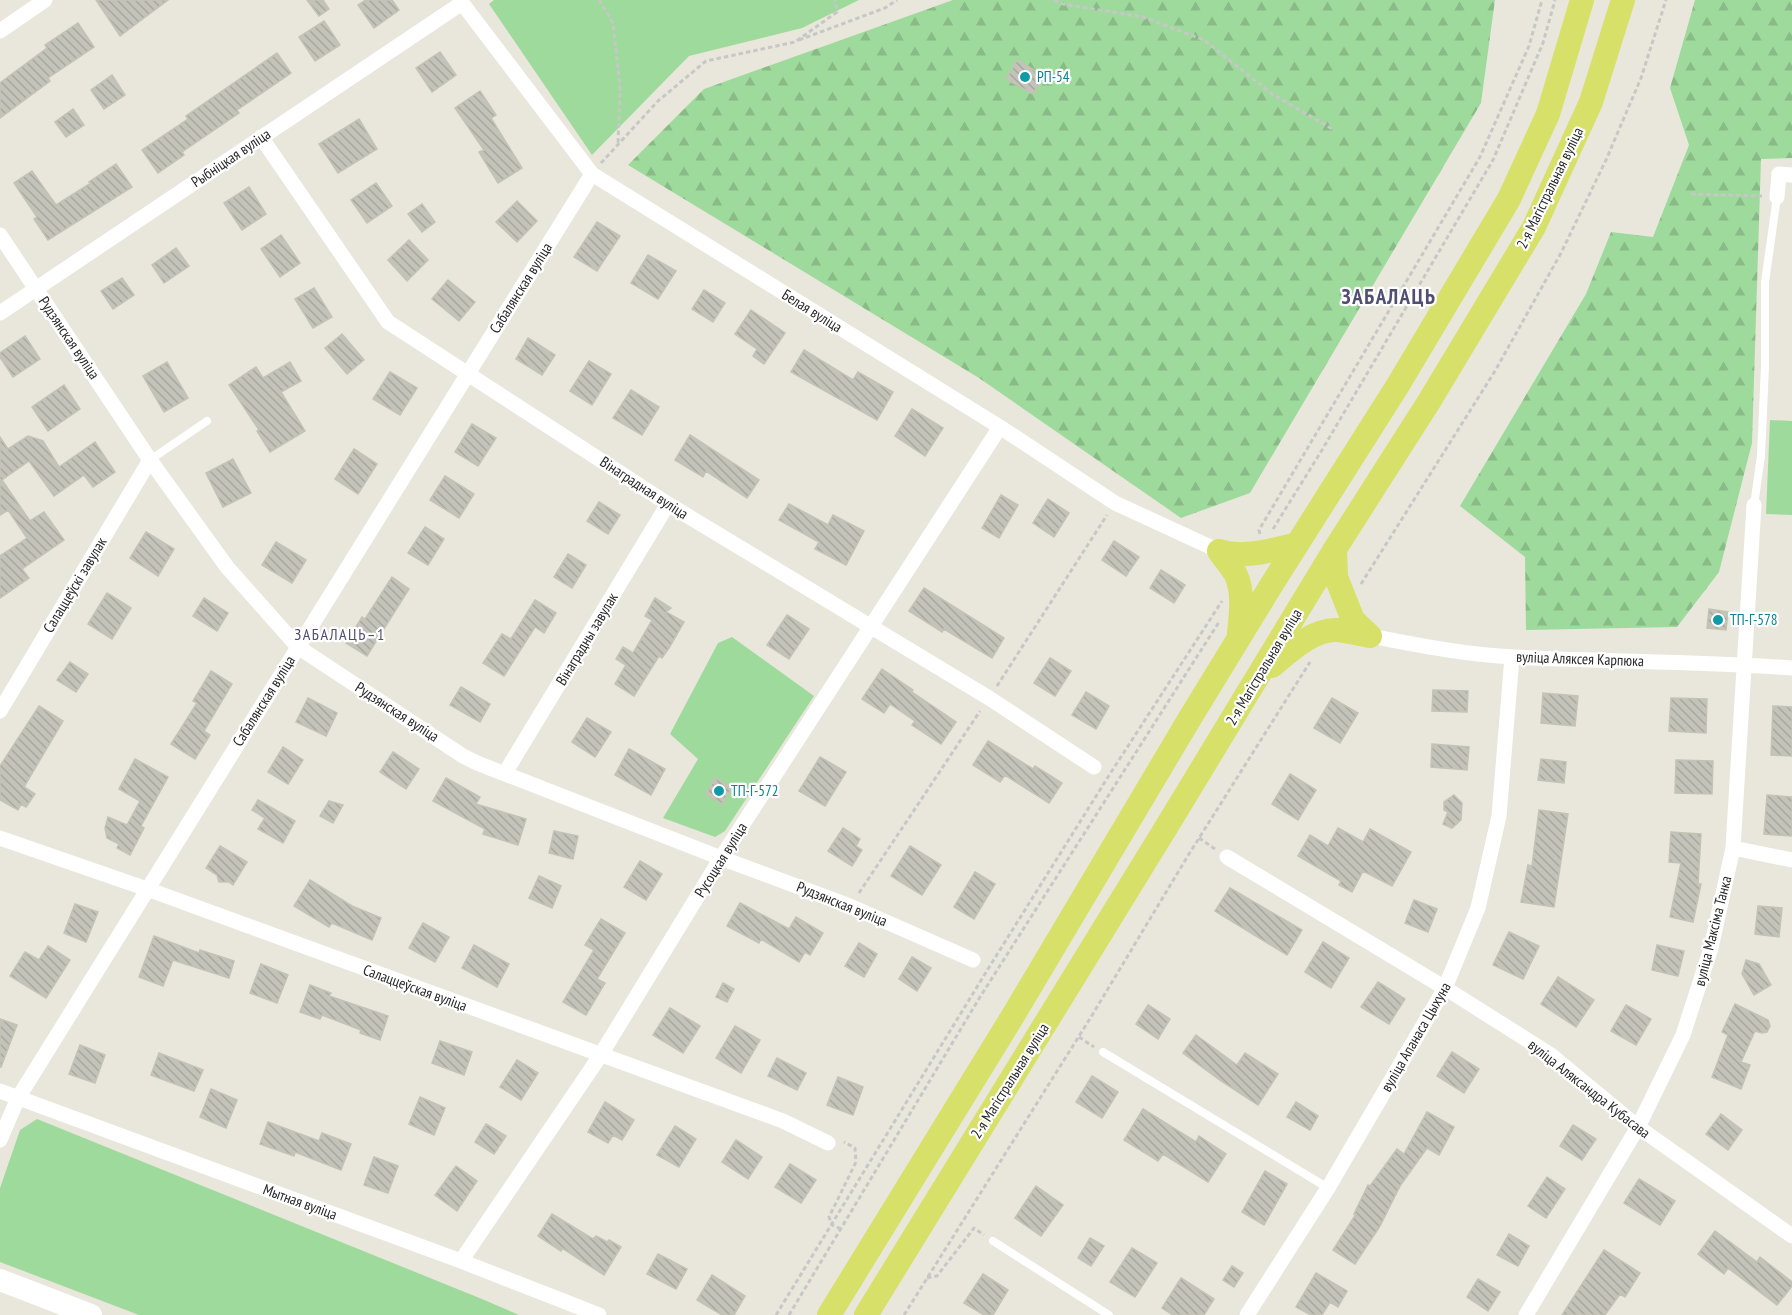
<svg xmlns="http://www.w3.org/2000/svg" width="1792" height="1315" font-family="'PT Sans Narrow',sans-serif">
<defs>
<pattern id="forest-firs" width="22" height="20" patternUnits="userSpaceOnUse" patternTransform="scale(1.5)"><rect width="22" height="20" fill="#9fda9d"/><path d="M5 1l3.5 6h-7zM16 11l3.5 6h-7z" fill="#89bb87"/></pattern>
<pattern id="building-back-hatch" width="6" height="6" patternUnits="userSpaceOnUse" patternTransform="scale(1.5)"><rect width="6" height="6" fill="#c4c3ba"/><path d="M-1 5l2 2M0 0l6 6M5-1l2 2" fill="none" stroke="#a8a8a0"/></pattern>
</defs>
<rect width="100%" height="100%" fill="#e9e7db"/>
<!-- grass -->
<path fill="#9fda9d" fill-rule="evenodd" d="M494,0H859L802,28L689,56L592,155L489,4Z
M1770,420L1792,421V515L1766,514Z
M732,637L814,696L725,831L715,837L663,818L698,759L670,734L718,643ZM715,778L732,788L722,803L706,794Z
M37,1119L482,1299L519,1315H139L0,1262V1188L20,1130Z"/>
<!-- forest -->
<path fill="url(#forest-firs)" d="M953,0H1495L1481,103L1250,493L1181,518L979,378L628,165L704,89Z
M1695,0H1792V158L1761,159L1752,443L1719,572L1677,627L1526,630L1525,557L1460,506L1586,294L1611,232L1653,237L1689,145L1670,88Z"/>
<!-- building -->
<path fill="url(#building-back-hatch)" stroke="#c3c3b5" stroke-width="1.5" d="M96,0H168L120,36Z
M307,0H323L329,9L319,16Z
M366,0H392L399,10L374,28L358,5Z
M324,21L340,45L315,61L299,37Z
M78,23L94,47L48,78L50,81L0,118V83L47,48L45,45Z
M440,52L456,75L432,92L416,68Z
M277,53L291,73L237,110L239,113L182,152L184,155L158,173L142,150L188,119L186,116Z
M1017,60L1044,76L1033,94L1006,79Z
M112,75L125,95L104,109L91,90Z
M480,91L496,115L491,118L522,168L498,183L479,152L484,150L455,108Z
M73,109L84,125L66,137L55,122Z
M359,119L377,149L338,173L319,144Z
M116,164L132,187L48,240L34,219L37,217L14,183L32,171L56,205L91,183L89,182Z
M376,183L392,206L367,223L351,200Z
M249,187L266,214L242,230L224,203Z
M517,201L537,221L517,242L496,222Z
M422,204L435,222L422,232L408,214Z
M597,222L620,236L597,271L574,257Z
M281,235L300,263L280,277L261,249Z
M409,240L428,260L407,281L388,260Z
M176,248L189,266L164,283L152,265Z
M648,255L676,271L658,299L631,283Z
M122,278L134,295L113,309L101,291Z
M448,280L475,302L459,321L432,299Z
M314,288L332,317L313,328L295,299Z
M704,290L725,303L713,322L692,309Z
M751,310L785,333L764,364L753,356L757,349L735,334Z
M342,334L364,360L347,374L325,348Z
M25,336L40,359L13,377L0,357V353Z
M528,338L555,355L542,375L516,359Z
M804,350L853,380L858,372L893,392L877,420L791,372Z
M589,361L611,374L592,405L570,391Z
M167,362L188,398L164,412L143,376Z
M290,362L301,381L281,392L305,431L270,452L257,431L259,430L229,385L256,367L263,378Z
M390,372L417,388L400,415L373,399Z
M64,385L80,409L48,431L32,407Z
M631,390L659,407L642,435L613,418Z
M912,409L943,428L925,456L895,436Z
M472,424L496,438L478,466L455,452Z
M690,435L759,480L747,498L706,471L703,477L675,460Z
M28,436L43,441L59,467L95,442L115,472L93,487L84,475L54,496L29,461L2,480L30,521L44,512L64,540L22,569L29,578L0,598V556L27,538L8,510L0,515V437L8,449Z
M354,449L377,464L358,494L335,479Z
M233,459L251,493L223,507L206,473Z
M445,476L474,494L459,518L430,500Z
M1001,495L1018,505L999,538L982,528Z
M1048,499L1069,513L1054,537L1033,523Z
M599,502L620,515L608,534L587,521Z
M789,504L828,525L833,515L864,531L846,565L815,549L819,542L779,520Z
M425,527L444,539L428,565L408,553Z
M146,532L174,549L158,576L130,558Z
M1114,541L1139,557L1126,576L1102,560Z
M276,542L306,560L292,583L262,565Z
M568,554L586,565L572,588L554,577Z
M1161,570L1185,585L1174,603L1150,588Z
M392,577L409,589L367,656L346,643L362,617L365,619Z
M924,588L1004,638L992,658L944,629L942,632L909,611Z
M107,593L131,608L112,639L88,624Z
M204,598L228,613L217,631L193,616Z
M655,598L671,608L666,612L684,622L669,648L662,658L659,656L634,696L615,684L626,665L616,659L623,647L633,653L652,620L645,616Z
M535,600L556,613L544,633L535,627L504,676L483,663L502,634L511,639Z
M1709,609L1728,612L1726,630L1707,628Z
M787,615L809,629L789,659L767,645Z
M1050,658L1071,671L1055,696L1034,683Z
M70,662L88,674L76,692L57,680Z
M882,669L913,690L912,692L956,722L941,744L912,725L915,721L890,704L884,713L862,699Z
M211,671L232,684L204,731L210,735L195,759L171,744L197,703L193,701Z
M461,687L490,704L480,722L450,705Z
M1433,690L1468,691L1467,712L1432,711Z
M1086,692L1109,706L1096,729L1072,715Z
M1543,693L1578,696L1575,726L1541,723Z
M308,698L337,713L326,736L296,722Z
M1332,698L1358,713L1340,743L1314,728Z
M1671,698L1707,699L1706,733L1669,731Z
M39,706L63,721L24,787L35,794L26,807L21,804L18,810L0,800V766Z
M1773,706L1792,707V756L1771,755Z
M587,718L611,732L595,757L572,742Z
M988,741L1033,769L1035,766L1062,783L1049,803L1005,775L1000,782L973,765Z
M1432,744L1469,747L1467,770L1431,767Z
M283,747L303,760L288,784L268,772Z
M629,749L665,769L651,795L615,775Z
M393,752L419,769L406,789L380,772Z
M820,757L846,772L825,806L799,791Z
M135,759L168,777L141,826L144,828L130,855L117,848L119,844L107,838L105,828L108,817L127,825L140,801L119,789Z
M1541,759L1566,762L1564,783L1538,780Z
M1676,760L1713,761L1712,794L1675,793Z
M1290,774L1316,790L1298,820L1272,804Z
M446,778L480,797L476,804L526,819L518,845L483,834L485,829L433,801Z
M715,778L732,788L722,804L706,794Z
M1454,795L1462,803L1461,820L1452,828L1443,824L1448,812L1444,810V802Z
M1767,795L1792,797V836L1764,834Z
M258,800L295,821L283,843L258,829L265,818L252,810Z
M329,801L343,805L333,823L320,816Z
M1539,810L1568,814L1554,907L1521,902L1528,865L1532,866Z
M843,828L860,839L856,846L862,850L852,866L828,851Z
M1338,828L1363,842L1370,829L1411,852L1392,886L1363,871L1352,892L1339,885L1341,881L1298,856L1310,835L1328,846Z
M554,831L578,836L573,859L549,853Z
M1671,832L1701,834L1698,884H1701L1693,922L1670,917L1681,863L1669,862Z
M220,846L247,862L233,885L229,882H219L217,875L206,868Z
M910,846L941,865L922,895L891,876Z
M640,861L662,874L646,900L624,887Z
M975,872L995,884L974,919L954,907Z
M539,876L561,886L552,908L529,898Z
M310,880L352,906L381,918L372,940L332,923L329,927L294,906Z
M1230,888L1302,930L1287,955L1215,911Z
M1414,900L1437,909L1428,932L1405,923Z
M740,903L789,929L796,917L823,933L810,955L805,952L799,962L761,939L759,943L727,926Z
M75,904L98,912L86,942L64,933Z
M1758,906L1782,908L1779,937L1755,934Z
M601,919L625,933L597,979L605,983L586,1015L563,1002L594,950L585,945Z
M423,923L449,937L435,962L409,948Z
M1509,932L1539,946L1523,979L1493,965Z
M154,936L199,953L200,950L234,961L229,978L173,960L163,986L139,977Z
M1323,942L1349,958L1331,988L1305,972Z
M859,943L877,954L864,977L845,966Z
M474,945L509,964L497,987L462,968Z
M1657,945L1684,951L1678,976L1652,970Z
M48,946L70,960L46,998L10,976L25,952L39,960Z
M912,957L931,968L917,991L899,979Z
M1746,960L1759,964L1771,985L1754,995L1742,974Z
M261,964L288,975L277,1003L250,993Z
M1558,977L1594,1000L1576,1027L1541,1004Z
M1378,982L1405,999L1389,1024L1361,1007Z
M723,983L734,989L727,1002L716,997Z
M310,985L331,993L329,996L388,1016L380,1040L360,1033L361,1030L322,1015L320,1019L300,1012Z
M1735,1004L1768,1020L1770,1026L1767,1032L1762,1033L1755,1031L1741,1062L1750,1065L1741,1089L1712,1077L1728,1035L1722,1032Z
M1148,1005L1170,1019L1158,1039L1136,1024Z
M1626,1005L1651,1019L1636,1045L1611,1031Z
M670,1008L700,1026L683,1053L653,1035Z
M0,1019L17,1025L1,1067H0Z
M735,1026L760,1040L741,1073L716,1058Z
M1196,1035L1237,1065L1245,1053L1278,1074L1258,1105L1221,1081L1183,1053Z
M440,1041L472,1052L464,1075L432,1063Z
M80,1045L105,1055L95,1083L69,1074Z
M1452,1052L1479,1069L1464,1093L1437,1076Z
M159,1053L203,1070L194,1091L151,1075Z
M777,1058L806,1073L797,1090L768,1076Z
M517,1060L538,1073L521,1100L500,1087Z
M1092,1076L1118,1092L1102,1118L1076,1102Z
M838,1077L863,1087L853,1115L827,1105Z
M211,1089L237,1100L226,1128L200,1117Z
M420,1097L445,1108L434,1135L409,1124Z
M605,1102L634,1120L622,1140L613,1135L608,1143L588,1132Z
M1296,1102L1318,1116L1310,1130L1287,1117Z
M1143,1109L1196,1142L1199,1136L1226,1154L1208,1182L1163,1154L1158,1161L1124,1140Z
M1427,1112L1454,1127L1439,1155L1427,1148L1400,1186L1380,1226L1355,1264L1333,1250L1356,1214H1354L1368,1185L1370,1186L1397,1149L1404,1154Z
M1721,1114L1742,1130L1728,1150L1706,1134Z
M268,1122L319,1141L322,1133L351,1144L341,1170L295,1152L294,1156L260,1144Z
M486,1124L506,1136L494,1154L475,1142Z
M1573,1125L1596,1139L1582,1160L1560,1146Z
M675,1126L696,1139L679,1167L657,1155Z
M736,1140L762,1157L748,1179L722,1162Z
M374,1157L398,1166L388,1193L364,1185Z
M790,1164L816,1180L801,1203L775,1187Z
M456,1166L477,1181L457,1211L435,1195Z
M1265,1171L1287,1184L1264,1225L1242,1212Z
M1547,1177L1565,1189L1546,1218L1528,1206Z
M1639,1179L1675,1201L1660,1225L1624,1203Z
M1036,1186L1063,1205L1041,1236L1015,1218Z
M552,1214L593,1239L596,1236L607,1242L609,1240L621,1247L604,1275L562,1248L561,1251L538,1236Z
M1715,1231L1757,1262L1760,1257L1792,1282V1286L1777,1305L1728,1268L1724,1274L1698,1254Z
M1509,1234L1529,1246L1518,1266L1497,1255Z
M1090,1238L1104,1246L1091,1266L1078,1258Z
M1132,1248L1157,1263L1135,1297L1110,1282Z
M1604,1250L1640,1273L1625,1297L1620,1294L1605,1315H1562Z
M658,1254L687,1269L676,1289L647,1274Z
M1232,1266L1243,1273L1234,1287L1223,1280Z
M1316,1273L1347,1291L1338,1307L1330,1302L1322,1315H1311L1296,1307Z
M983,1274L1008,1290L993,1315H984L964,1303Z
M712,1275L745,1296L734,1315H722L697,1300Z
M1181,1278L1214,1299L1204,1315H1173L1162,1308Z
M1478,1279L1500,1292L1488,1311L1467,1297Z"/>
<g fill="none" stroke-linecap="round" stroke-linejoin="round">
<!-- path -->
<path stroke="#c7c7c7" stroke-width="3" stroke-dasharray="4.5 3" stroke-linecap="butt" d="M599,0L613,23L620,86L618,144
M1054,0L1063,4L1143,17L1204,40L1272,94L1334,130
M799,40L885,8L897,0
M601,163L658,101L706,61L795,42L837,12L835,0
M1691,194L1762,196
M1273,529L1322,450L1493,160L1543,43L1555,0
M1260,534L1259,530L1480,157L1529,46L1542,0
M1361,584L1495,371L1561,253L1606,160L1641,78L1666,0
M997,686L1107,515
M1199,838L1215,849
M859,893L980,711
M1079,1037L1094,1047
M841,1229L832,1225L829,1217L856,1162L855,1148L844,1142
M927,1278L937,1276L974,1228L984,1235
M776,1315L988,969L1108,777L1222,601
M789,1315L980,997L1219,622
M904,1315L1091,1017L1189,854L1310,662"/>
<!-- lane -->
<path stroke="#fff" stroke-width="8" d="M150,460L207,421
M1754,505L1761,456L1765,366V282L1777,197
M1103,1052L1328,1188
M993,1241L1109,1315"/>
<!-- street -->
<path stroke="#fff" stroke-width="15" d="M0,31L45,0
M261,137L388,322L668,504L989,698L1094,767
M1777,197L1779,174L1792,175
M0,235L150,460L227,567L298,647L463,756L477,763L721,858L850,906L973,960
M0,313L462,3L592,174L1000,427L1115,503L1219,551
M1370,636C1417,645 1466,655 1514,657C1607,662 1699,661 1792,668
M0,711L150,460
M505,773L668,504
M0,838L147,889L783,1121L828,1143
M1733,848L1792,860
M1227,857L1445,988L1551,1055L1638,1127L1792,1236
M0,1091L461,1261L599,1315
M0,1140L18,1098L592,174
M461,1261L600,1056L721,858L1000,427
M1247,1315L1328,1188L1445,988L1478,908L1499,816L1512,657
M1526,1315L1638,1127L1683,1035L1711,948L1733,848L1754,505"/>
<!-- secondary -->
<path stroke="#fff" stroke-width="22" d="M0,1280L91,1315"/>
<!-- primary -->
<path stroke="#d7e069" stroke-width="24" d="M1335,549L1336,577L1353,620L1370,636
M1219,551C1224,559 1232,567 1236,575C1244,593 1241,614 1239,633
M1219,551C1244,559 1273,550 1297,544
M1272,666C1290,651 1313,629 1337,630C1348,631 1359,634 1370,636
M829,1315L1014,1014L1190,718L1272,584L1398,385L1509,199L1548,114L1582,0
M866,1315L1167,826L1335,549L1430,400L1534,227L1591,102L1623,0"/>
</g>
<!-- markers -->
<g fill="#0f9aa8" stroke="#fff" stroke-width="2">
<circle cx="1025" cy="77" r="6"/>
<circle cx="1718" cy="620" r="6"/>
<circle cx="719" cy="791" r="6"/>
</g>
<g text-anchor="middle" stroke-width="4.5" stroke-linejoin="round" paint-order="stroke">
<!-- culture labels -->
<g font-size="15" fill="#0d838f" stroke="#fff" text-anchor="start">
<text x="1037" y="82">РП-54</text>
<text x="1730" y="625">ТП-Г-578</text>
<text x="731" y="796">ТП-Г-572</text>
</g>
<!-- street labels -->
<g font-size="15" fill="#282828" stroke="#fff">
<text transform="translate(231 158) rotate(-34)" y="5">Рыбніцкая вуліца</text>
<text transform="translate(1550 188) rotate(-64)" y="5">2-я Магістральная вуліца</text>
<text transform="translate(521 288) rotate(-58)" y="5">Сабалянская вуліца</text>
<text transform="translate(812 311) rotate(32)" y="5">Белая вуліца</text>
<text transform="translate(69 338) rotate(56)" y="5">Рудзянская вуліца</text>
<text transform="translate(644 488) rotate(33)" y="5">Вінаградная вуліца</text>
<text transform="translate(75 585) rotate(-59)" y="5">Салаццеўскі завулак</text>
<text transform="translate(587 639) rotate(-59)" y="5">Вінаградны завулак</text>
<text transform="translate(1580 659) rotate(2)" y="5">вуліца Аляксея Карпюка</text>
<text transform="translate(1264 667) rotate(-59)" y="5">2-я Магістральная вуліца</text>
<text transform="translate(264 701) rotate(-58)" y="5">Сабалянская вуліца</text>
<text transform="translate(397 712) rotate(33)" y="5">Рудзянская вуліца</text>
<text transform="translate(721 860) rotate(-58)" y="5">Русоцкая вуліца</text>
<text transform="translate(842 904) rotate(22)" y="5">Рудзянская вуліца</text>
<text transform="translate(1713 931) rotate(-76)" y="5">вуліца Максіма Танка</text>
<text transform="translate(415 988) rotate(20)" y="5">Салаццеўская вуліца</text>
<text transform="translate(1416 1037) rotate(-60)" y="5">вуліца Апанаса Цыхуна</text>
<text transform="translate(1010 1081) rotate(-58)" y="5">2-я Магістральная вуліца</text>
<text transform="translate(1589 1089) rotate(38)" y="5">вуліца Аляксандра Кубасава</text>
<text transform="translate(300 1202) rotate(20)" y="5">Мытная вуліца</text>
</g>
<!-- neighbourhood labels -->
<g font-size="16" letter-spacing="1.5" fill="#524e73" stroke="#fff">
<text x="340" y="640">ЗАБАЛАЦЬ–1</text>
</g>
<!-- district labels -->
<g font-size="21" font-weight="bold" letter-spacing="1.5" fill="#524e73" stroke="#fff">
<text x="1389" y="304">ЗАБАЛАЦЬ</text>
</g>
</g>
</svg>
